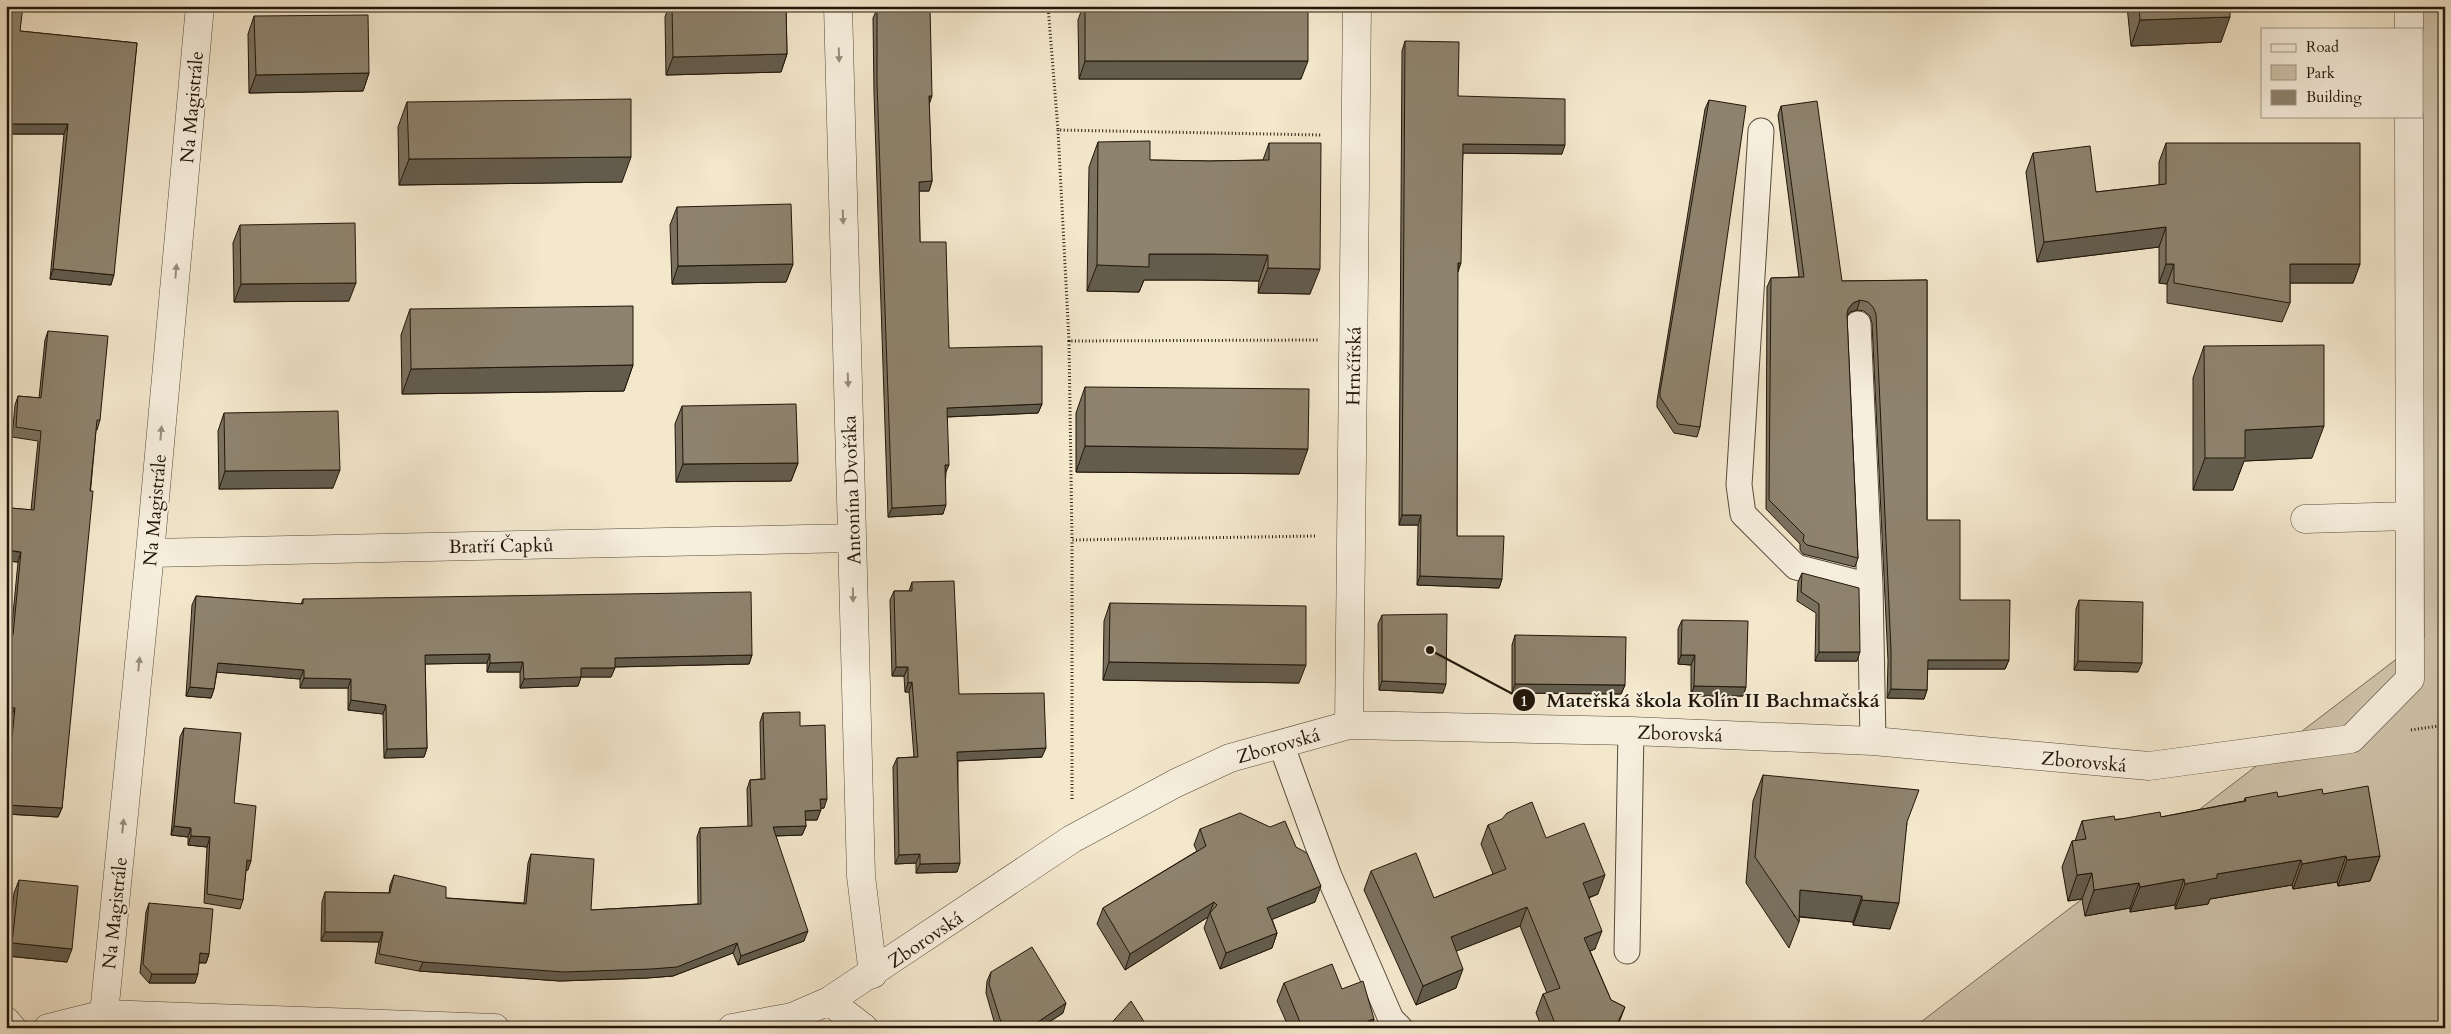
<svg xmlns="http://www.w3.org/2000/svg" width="2451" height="1034" font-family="Cardo,serif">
<rect width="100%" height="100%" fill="#f3e7cc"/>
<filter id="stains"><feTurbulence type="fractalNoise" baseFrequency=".004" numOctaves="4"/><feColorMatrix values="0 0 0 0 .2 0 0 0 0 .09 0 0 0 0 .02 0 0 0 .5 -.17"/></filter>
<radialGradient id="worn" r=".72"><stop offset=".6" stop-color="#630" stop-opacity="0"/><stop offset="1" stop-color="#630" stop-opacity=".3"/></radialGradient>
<!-- green -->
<path fill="#cfc3ab" stroke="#786c5a" d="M2421,6H2445V1028H1913L2424,638Z"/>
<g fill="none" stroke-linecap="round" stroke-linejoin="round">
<!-- lane casing -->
<g stroke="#564a3a" stroke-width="27">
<path id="lane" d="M1761,131L1739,485L1743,514L1796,567L1870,586L1858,324
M1870,586L1873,741
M1281,744L1329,876L1391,1019L1400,1028
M1627,951L1631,731"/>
</g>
<!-- street casing -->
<g stroke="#564a3a" stroke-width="29">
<path id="street" d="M838,6L861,876L873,974
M2409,6V29
M2305,519L2409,516
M150,553L852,538
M1349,725L1357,6
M829,1001L864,1028
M104,1014L150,553L200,6
M6,1021L12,1028
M48,1028L104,1014L495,1028
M732,1028L792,1017L829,1001L1072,839L1176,783L1230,758L1349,725L1631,731L1873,741L2149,766L2351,739L2410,679L2409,116"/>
</g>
<!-- path -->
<path stroke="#211609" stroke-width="3" stroke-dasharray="1 2.5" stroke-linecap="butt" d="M1048,6L1058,130
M1069,341L1058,130L1321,135
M1315,536L1072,540L1069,341L1318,340
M2411,730L2445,725
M1072,799V540"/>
<!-- lane -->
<use href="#lane" stroke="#f7efde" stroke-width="25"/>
<!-- street -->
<use href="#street" stroke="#f7efde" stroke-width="28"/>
</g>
<!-- wall -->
<path fill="#7a715f" stroke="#211609" d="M669,6H786L787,54L781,72L666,75L665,17Z
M1083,6H1308L1301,79H1079L1078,20Z
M2127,6H2230L2221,42L2131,46Z
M877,9L929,105L932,181L929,191H919L920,242L949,348L1042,404L1038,413L947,417L946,473L943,514L888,517L874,93L873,18Z
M254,16L369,73L363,91L249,93L248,34Z
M20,31L137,43L111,285L50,279L64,134H6V99L8,72Z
M1405,41L1458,96L1562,154L1463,153L1457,272V536L1502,579L1499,588L1417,585L1418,525H1399L1402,51Z
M1709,100L1700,427L1697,437L1674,433L1657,407V401L1705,109Z
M407,102L622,182L399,185L398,127Z
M1781,106L1842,281L1927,280V520L1960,600L2009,660L2005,669H1927V690L1924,699L1887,698L1888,661L1872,323L1870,316L1864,311L1857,310L1850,312L1847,316L1858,558L1855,567L1803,554L1800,550V544L1766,509L1767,287L1771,278L1799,277L1778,115Z
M1098,142L1150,160L1209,161L1263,160L1269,143L1310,294L1258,293L1259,281L1199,280H1144L1139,292L1087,291L1089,167Z
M2166,143L2360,264L2353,283H2290V303L2282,322L2167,303V284L2159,283V247L2037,262L2026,172L2033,153L2096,192L2159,185V162Z
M677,207L793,264L786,282L672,284L670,225Z
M240,225L349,301L234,302L233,243Z
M410,309L633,365L624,391L402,394L401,335Z
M48,331L100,420L97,430H96L62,808L58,817L6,814V771L11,717V635L18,562L6,561V527L7,518L11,508L31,510L38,441L12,437L15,405L18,396L39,398L45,340Z
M2204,346L2312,458L2244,461L2233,490H2193V378Z
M1085,387L1299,474L1076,472V413Z
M682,406L798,463L791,481L676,482L675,424Z
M224,413L333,488L219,489L218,431Z
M1802,573L1857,661H1815L1816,613L1797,601L1798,582Z
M912,582L959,694L1042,757L958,761L957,872L916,873V863L895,864L893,767L897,758L914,757L909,692H905L904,676H892L890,600L894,591H909Z
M196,596L301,604L303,599L752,655L749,664L615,667L611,677H581L578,686L520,688V672H487V663L425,664L427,748L424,757L384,758L383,714L348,710V688H300V679L217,672L214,689L211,698L186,696L192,605Z
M2079,600L2138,672L2074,670L2076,609Z
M1110,603L1299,683L1103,680L1104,621Z
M1382,615L1443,693L1379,690L1378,624Z
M1682,620L1746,687L1743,696H1691V665L1678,664V629Z
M1515,635L1625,685L1621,694L1512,693V645Z
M763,713L800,726L824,808H821L817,820H805L806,826L802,835L776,836L804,941L738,965L733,953L673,976L647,978L560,981L419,971L375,963L379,942L321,941L322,902L325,892L389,893L390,885L394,875L446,898L524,903L528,863L531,854L591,910L698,904L697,837L700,828L748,827L747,789L750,780L761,779L760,722Z
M184,728L234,803L248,870H246L243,900L240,909L204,903L207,847L188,845V837L171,835L180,737Z
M1763,775L1907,823L1890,929L1853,925V922L1799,917V922L1789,948L1746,883L1753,801Z
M2323,794L2380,856L2370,881L2338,886L2337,882L2293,889L2292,885L2210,899L2208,904L2175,909V905L2130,912V908L2085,916L2082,899L2068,901L2062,867L2072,841H2075L2082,821L2161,817L2244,801L2245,798L2278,797Z
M1488,825L1546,838L1598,894L1589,898L1595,949L1590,951L1611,1000L1625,1007L1617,1028H1542L1536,1013L1543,994L1547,993L1520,926L1456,951V988L1416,1005L1364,890L1371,871L1434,898L1493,874L1481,844Z
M1200,829L1315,902L1272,919L1277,933L1272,948L1220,969L1204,928L1208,917L1125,970L1097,924L1103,908L1197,851L1194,845Z
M19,880L67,962L7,956L14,893Z
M149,903L209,954L206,963H199L195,983H149L140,973L146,912Z
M991,972L1063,1013L1040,1028H996L986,993L987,981Z
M1284,983L1342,989L1374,1019L1371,1028H1289L1277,1001Z"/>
<!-- shaded-wall -->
<path fill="#635c4d" stroke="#211609" d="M2230,17L2221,42L2131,46L2140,20Z
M787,54L781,72L666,75L673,57Z
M6,61L12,62L8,72H6Z
M1085,61H1308L1301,79H1079Z
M369,73L363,91L249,93L256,75Z
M929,96H932L929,105Z
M7,124H68L64,134H6V127Z
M1463,144L1565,145L1562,154L1460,153Z
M631,157L622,182L399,185L409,159Z
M932,181L929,191H915L919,182Z
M2166,227L2159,247L2037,262L2044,242Z
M1149,254H1208L1268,255L1259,281L1199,280H1144L1139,292L1087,291L1097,265Z
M1458,263H1461L1458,272Z
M793,264L786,282L672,284L678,266Z
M2166,264H2174L2167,284L2159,283Z
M2290,264H2360L2353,283H2282Z
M1268,268L1320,269L1310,294L1258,293Z
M53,269L114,275L111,285L50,279Z
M356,283L349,301L234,302L241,284Z
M1860,300L1857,310L1850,312L1845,318L1848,309L1853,303Z
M633,365L624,391L402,394L411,369Z
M1042,404L1038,413L943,417L947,408Z
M2324,426L2312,458L2244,461L2233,490H2193L2205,458L2245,430Z
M1085,446L1308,449L1299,474L1076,472Z
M798,463L791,481L676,482L683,464Z
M945,465H949L945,474Z
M340,470L333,488L219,489L225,471Z
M946,505L943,514L888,517L892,508Z
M1402,515H1421L1418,525H1399Z
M6,551L21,552L18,562L6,561Z
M1420,576L1502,579L1499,588L1417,585Z
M1819,652H1860L1857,661H1815Z
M490,654L487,663L422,664L425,655Z
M752,655L749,664L611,667L615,658Z
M1681,655H1695L1691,665L1678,664Z
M1928,660H2009L2005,669H1924Z
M2078,661L2142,663L2138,672L2074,670Z
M523,662L520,672H487L490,663Z
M1109,662L1306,665L1299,683L1103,680Z
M218,663L304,670L300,679L215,672Z
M896,667H908L904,676H892Z
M581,668H615L611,677H581L578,686L520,688L524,679Z
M304,678L351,679L348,688H300Z
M1382,681L1446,684L1443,693L1379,690Z
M912,682L909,692H905L908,683Z
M1515,684L1625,685L1621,694L1512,693Z
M1694,686L1746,687L1743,696H1691Z
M190,687L214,689L211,698L186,696Z
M1891,689L1927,690L1924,699L1887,698Z
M351,700L386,705L383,714L348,710Z
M6,707L15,708L11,717L6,716Z
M427,748L424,757L384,758L387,749Z
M1046,748L1042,757L954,761L957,752Z
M820,799H827L824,808L817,809Z
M6,805L62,808L58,817L6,814Z
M821,810L817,820H802L805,811Z
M174,826L191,828L188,837L171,835Z
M806,826L802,835L770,836L773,827Z
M191,836L210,837L207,847L188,845Z
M920,854L916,863L895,864L899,855Z
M2346,856L2337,882L2293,889L2302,864Z
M2380,856L2370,881L2338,886L2347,860Z
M247,860L251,861L248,870H244Z
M2301,860L2292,885L2210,899L2208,904L2175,909L2185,884L2217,874Z
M960,863L957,872L916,873L920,864Z
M2092,873L2082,899L2068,901L2077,875Z
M1605,875L1598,894L1576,902L1583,883Z
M2184,879L2175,905L2130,912L2140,887Z
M2139,883L2130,908L2085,916L2094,890Z
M1321,886L1315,902L1261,924L1267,908Z
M1800,890L1862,896L1853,922L1794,916Z
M1862,900L1899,903L1890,929L1853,925Z
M1214,902L1208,917L1125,970L1130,954Z
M1527,907L1520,926L1444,956L1451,937Z
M808,931L804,941L738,965L741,956Z
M1602,931L1595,949L1578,956L1584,938Z
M325,932H383L379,942L321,941Z
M1277,933L1272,948L1220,969L1226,953Z
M12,943L72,949L67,962L7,956Z
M737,943L733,953L673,976L647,978L560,981L419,971L423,962Z
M200,953L209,954L206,963L197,962Z
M1463,969L1456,988L1416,1005L1423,986Z
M152,974H198L195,983H149Z
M1066,1003L1063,1013L1040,1028H1029Z
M1374,1019L1371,1028L1368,1021Z"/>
<!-- building -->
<path fill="#8e836e" stroke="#211609" d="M6,6H23L20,31L137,43L114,275L53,269L68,124H7L12,62L6,61Z
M672,6H786L787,54L673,57Z
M1085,6H1308V61H1085Z
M2139,6H2230V17L2140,20Z
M930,7L932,96H929L932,181L919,182L920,242H946L949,348L1042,346V404L947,408L949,465H945L946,505L892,508L877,83V9Z
M368,15L369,73L256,75L254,16Z
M1405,41L1459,42L1458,96L1565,99V145L1463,144L1461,263H1458L1457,536H1504L1502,579L1420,576L1421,515H1402Z
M631,99V157L409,159L407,102Z
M1709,100L1746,106L1700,427L1678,424L1660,397V392Z
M1817,101L1842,281L1927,280V520H1960V600H2010L2009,660H1928L1927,690L1891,689V651L1876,314L1873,307L1868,302L1860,300L1853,303L1848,309L1847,315L1858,558L1807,545L1803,541L1804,535L1769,500L1771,278L1804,277L1781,106Z
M1150,141V160L1209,161L1269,160V143H1321L1320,269L1268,268V255L1208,254H1149V267L1097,265L1098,142Z
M2166,143H2360V264H2290V303L2174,283V264H2166V227L2044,242L2033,153L2090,146L2096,192L2166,184Z
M791,204L793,264L678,266L677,207Z
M355,223L356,283L241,284L240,225Z
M633,306V365L411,369L410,309Z
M48,331L108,336L100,420H97L90,491H93L62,808L6,805V796L15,708L6,707V635H13L21,552L6,550L11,508L34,510L41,431L16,427L18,396L41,398Z
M2324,345V426L2245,430V458H2205L2204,346Z
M1085,387L1309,389L1308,449L1085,446Z
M796,404L798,463L683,464L682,406Z
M338,411L340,470L225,471L224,413Z
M1802,573L1859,588L1860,652H1819V604L1801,592Z
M954,581L959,694L1044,693L1046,748L957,752L960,863L920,864V854L899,855L897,758L918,757L912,682L908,683V667H896L894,591H912V582Z
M751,592L752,655L615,658V668H581V677L524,679L523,662L490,663V654L425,655L427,748L387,749L386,705L351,700V679L304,678V670L218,663L214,689L190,687L196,596L303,604V599Z
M2079,600L2143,602L2142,663L2078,661Z
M1110,603L1306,606V665L1109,662Z
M1447,614L1446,684L1382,681V615Z
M1682,620L1748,621L1746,687L1694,686L1695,655H1681Z
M1515,635L1626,637L1625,685L1515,684Z
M800,712V726L825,725L827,799H820L821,810L805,811L806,826L773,827L808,931L741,956L737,943L677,967L651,969L564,972L423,962L379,954L383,932H325V892L390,893L394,875L446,887V898L526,904L531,854L594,859L591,910L701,904L700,828L752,826L750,780L765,779L763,713Z
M184,728L241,733L234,803L256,806L251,861L247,860L243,900L207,894L210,837L191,836V828L174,826Z
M1763,775L1919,790L1907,822L1899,903L1862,900V896L1800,890L1799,922L1755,857Z
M2368,786L2380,856L2347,860L2346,856L2302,864L2301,860L2217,874V878L2185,884L2184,879L2140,887L2139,883L2094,890L2092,873L2077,875L2072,841L2086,839L2082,821L2114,816L2115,820L2160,812L2161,817L2246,801L2245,798L2277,792L2278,797L2322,789L2323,794Z
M1532,802L1546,838L1584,823L1605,875L1583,883L1602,931L1584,938L1611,1000L1625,1007L1616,1026L1617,1028H1557L1543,994L1560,988L1527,907L1451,937L1463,969L1423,986L1371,871L1416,853L1434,898L1506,869L1488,825L1502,819L1507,813Z
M1240,813L1270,827L1285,821L1296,847L1307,853L1321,886L1267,908L1277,933L1226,953L1210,913L1217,905L1214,902L1130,954L1103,908L1206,846L1200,829Z
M19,880L78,886L72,949L12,943Z
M149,903L213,909L209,954L200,953L198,974H152L143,964Z
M1032,947L1066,1003L1029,1028H1005L1000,1019L989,984L991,972Z
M1332,964L1342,989L1363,981L1374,1019L1368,1021L1370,1028H1302V1027L1284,983Z
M1131,1001L1148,1028H1107Z"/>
<!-- one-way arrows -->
<defs><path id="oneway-solid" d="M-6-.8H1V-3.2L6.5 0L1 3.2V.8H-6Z" transform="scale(1.25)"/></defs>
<g fill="#978d7e">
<use href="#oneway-solid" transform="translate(839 55) rotate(88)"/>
<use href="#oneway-solid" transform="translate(843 217) rotate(88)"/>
<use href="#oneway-solid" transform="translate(176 271) rotate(-85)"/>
<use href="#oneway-solid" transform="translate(848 380) rotate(88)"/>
<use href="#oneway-solid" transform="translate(161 433) rotate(-85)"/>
<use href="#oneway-solid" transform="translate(853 595) rotate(89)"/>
<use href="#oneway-solid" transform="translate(139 664) rotate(-84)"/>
<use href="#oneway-solid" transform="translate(123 826) rotate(-84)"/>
</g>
<g text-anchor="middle" stroke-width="4" stroke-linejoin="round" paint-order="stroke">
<!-- street labels -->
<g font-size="19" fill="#211609" stroke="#f7efde">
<text transform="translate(191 107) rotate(-85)" y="7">Na Magistrále</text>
<text transform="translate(1353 366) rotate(-89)" y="7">Hrnčířská</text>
<text transform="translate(851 490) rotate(-92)" y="7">Antonína Dvořáka</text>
<text transform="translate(154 510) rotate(-85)" y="7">Na Magistrále</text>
<text transform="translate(501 545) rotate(-1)" y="7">Bratří Čapků</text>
<text transform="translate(1680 733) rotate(2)" y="7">Zborovská</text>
<text transform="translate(1278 745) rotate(-16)" y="7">Zborovská</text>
<text transform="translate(2084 761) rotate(5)" y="7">Zborovská</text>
<text transform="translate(114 913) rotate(-84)" y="7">Na Magistrále</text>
<text transform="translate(925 939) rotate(-34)" y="7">Zborovská</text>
</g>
</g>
<!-- callouts -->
<path fill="none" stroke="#211609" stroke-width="2" d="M1430 650L1524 700"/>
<g fill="#211609" stroke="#f7efde" stroke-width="2">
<circle cx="1430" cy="650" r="5"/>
<circle cx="1524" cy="700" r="12"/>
</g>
<g font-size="15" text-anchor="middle" font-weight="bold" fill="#fff">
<text x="1524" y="706">1</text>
</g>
<g font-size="20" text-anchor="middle" font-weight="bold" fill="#211609" stroke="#f7efde" stroke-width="4" stroke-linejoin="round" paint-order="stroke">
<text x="1713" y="707">Mateřská škola Kolín II Bachmačská</text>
</g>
<!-- margin -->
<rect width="2451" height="1034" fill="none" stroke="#f3e7cc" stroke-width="25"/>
<rect x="8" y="8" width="2436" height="1019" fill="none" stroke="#211609" stroke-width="2.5"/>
<rect x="12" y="12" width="2426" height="1009" fill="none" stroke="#211609"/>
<!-- legend -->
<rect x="2261" y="28" width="162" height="90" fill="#f7efde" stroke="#a19889"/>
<rect x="2271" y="44" width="25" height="8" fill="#f7efde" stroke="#a19889"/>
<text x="2306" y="52" font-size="15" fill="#211609">Road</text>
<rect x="2271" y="65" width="25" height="15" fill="#cfc3ab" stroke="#a19889"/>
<text x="2306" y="78" font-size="15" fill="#211609">Park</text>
<rect x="2271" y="90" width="25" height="15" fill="#8e836e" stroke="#a19889"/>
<text x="2306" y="102" font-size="15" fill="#211609">Building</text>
<rect width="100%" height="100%" filter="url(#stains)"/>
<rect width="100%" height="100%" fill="url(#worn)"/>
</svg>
